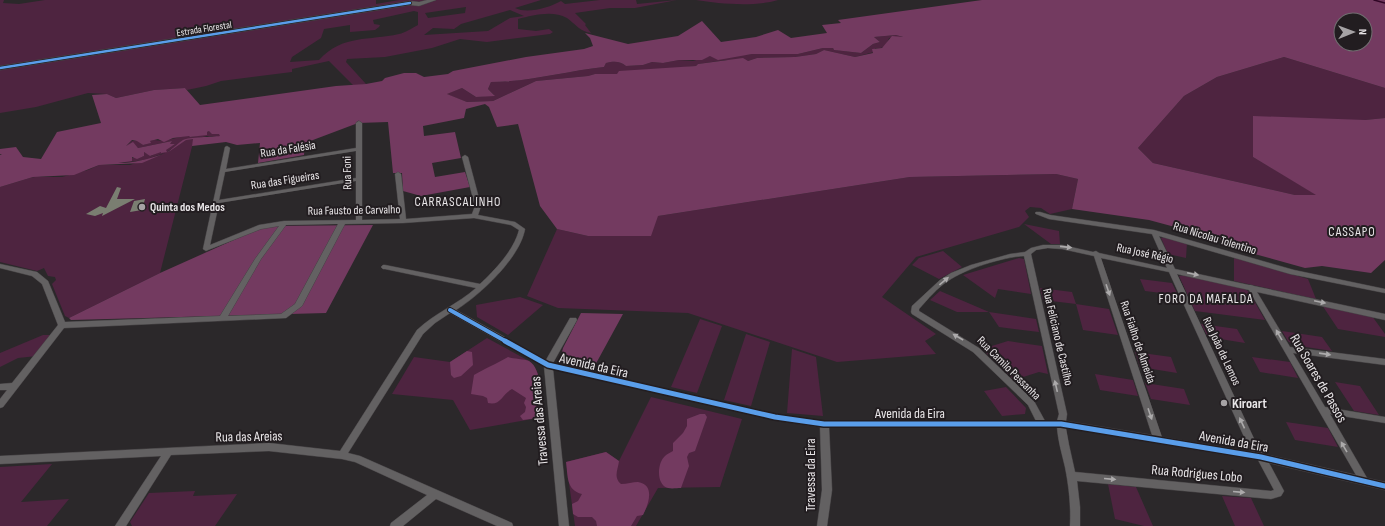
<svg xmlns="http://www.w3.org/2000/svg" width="1385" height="526" font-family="'Sofia Sans Condensed',sans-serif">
<rect width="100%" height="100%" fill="#2b282a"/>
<!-- green -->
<path fill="#4e2440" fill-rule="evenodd" d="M0,0H4L3,3L19,4L45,0H376V4L399,0H541L515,8C527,14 549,8 561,1L565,4L600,0H636L637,4L677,0L635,8H610L575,13L586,24L585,25L591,33C581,32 575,24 567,18C553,10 533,15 518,19V29L536,31L549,29L553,32L550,34L487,42L460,39L432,48L385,57L347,59L346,62L366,84L354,86L329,61L292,69V72L221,81L206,86L187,90L185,88L154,90L116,98L107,94L88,93L36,107L0,113ZM466,7L465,13L428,18L425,13ZM510,10L524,16L510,18L488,31L424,35L433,28L454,29L461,24ZM414,11L418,12V25C412,28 405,33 399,34C369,41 343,34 319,60L290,62L292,57L321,38L324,29L350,25V32L375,30L379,27L380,25L374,24L373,20Z
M696,0H778C755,7 720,4 696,0Z
M896,35L903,37L889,38C886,46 884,49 875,48L874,52L855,57L824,50L816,54L795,57L757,58L748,61L726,60L698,64L696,66L612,75L595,74L588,76L536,81L493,101L467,102L446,94L462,88L476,97L494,95L488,89L491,82C529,82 566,71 604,67L606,63C614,61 620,61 626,66L643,65L652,62L663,63L679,60L693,61L710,56H732L752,54H798L823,48H833L834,50L861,53L873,44L880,42L874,37Z
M1284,57L1385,88V118L1365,120L1253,157L1317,195H1295L1153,163L1138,148L1184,96L1217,77Z
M209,131L223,133L220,137L207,136L194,139L160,273L69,318L65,316L52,284L56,280L55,277L48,276L44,268L37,271L0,262V187L33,177H62L88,170L99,165H130L170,151L171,149C156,162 117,163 98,164L95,166C70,175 46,173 21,180L50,173L51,166L64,164L55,172C74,173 102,163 123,159C130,157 137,159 144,156V152L151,156L175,144L163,146L172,141L138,148L132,144L126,146L132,141H138L143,145L150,143V141L154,140L163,141L189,135L190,137L207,134V132Z
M1056,174L1078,179L1072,209L1050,214L1041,208L1030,207L1025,211L1029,217L1019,227L916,257L882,297L936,334L925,341L936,354L837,362L688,313L558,308L527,296L557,229L588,236L658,216L910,177Z
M1024,224L1059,231L1060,244H1051Z
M1165,237L1187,243L1186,258L1168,254L1161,238Z
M943,251L962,267L939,279L912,265L919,258Z
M1234,257L1308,279L1316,299L1234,281Z
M1019,258L1024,259L1031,294L998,289L995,298L963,275Z
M1184,275L1244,288L1249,292L1265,320L1195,311L1179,276Z
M1140,279L1172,283L1178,295L1145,291Z
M1040,288L1072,292L1076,304L1109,309L1118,335L1083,330L1076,304L1043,300Z
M940,291L989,312L1036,319L1039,332L999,327L989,312H957L930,300Z
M520,297L543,305L508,335L477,317L476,305Z
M1322,305L1372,316L1385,334V337L1338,329Z
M700,319L722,326L697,393L671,387Z
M1201,324L1237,329L1245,343L1208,337Z
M1282,331L1322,337L1332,351L1293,345L1288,341Z
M746,334L770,342L751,406L724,400Z
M43,335H50L37,356L18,358L0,367V353Z
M487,338L529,361C544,374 542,398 544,417L470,430L453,400L392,394L414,357L450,362Z
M1008,341L1042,346L1048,374L1039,372L1014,380L982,349Z
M792,349L816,357L823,416L787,413Z
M1135,352L1171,357L1177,373L1140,367Z
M1252,357L1290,362L1298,378L1260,372Z
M1095,374L1133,380L1138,396L1100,390Z
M1335,382L1360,386L1379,415L1354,411Z
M1145,383L1184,389L1190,405L1151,399Z
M1006,387L1026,408L1025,414L1002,416L984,391Z
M651,397L742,419L720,487L658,488L636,526H575L566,462L606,452L619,461Z
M1286,422L1328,428L1338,447L1295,440Z
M52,464L21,502L69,499L47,526H0V467Z
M1108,484L1136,487L1153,526H1144L1115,519Z
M195,491L193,496L237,494L215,526H132L130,522L149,493Z
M1222,496L1251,498L1264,526H1235Z"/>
<!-- forest -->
<path fill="#733a60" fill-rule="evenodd" d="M982,0H1385V88L1284,57L1217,77L1184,96L1138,148L1153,163L1295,195H1316L1253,157V116L1365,120L1385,118V260L1371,273L1322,266L1305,268L1251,253L1223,240L1149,220L1072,209L1078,179L1056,174L910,177L658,216L651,236H588L557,229L540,206L518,124L497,127L489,107L485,104L466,109L464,118L423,126L424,136L455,132L461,158L432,163L435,177L465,172L470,187L421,196L403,191L402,173H393L388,122L358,123L305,143L304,155L258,163L260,143L237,145L226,142L192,146L193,139L186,140L170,151L142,163L99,165L74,175L33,177L0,187V155L2,154H0V149L16,147L23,157L41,159L57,132L101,123L92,95L107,94L116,98L154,90L185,88L200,105L336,86L366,84L382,81L385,78L404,73H416L424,77L448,74L453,71L526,57L584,49L593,46L590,38L585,33L628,44L678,36L702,21L721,42L756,37L778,30L791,38L827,33L822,25L841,23L838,20ZM1341,20H1365V44H1341ZM896,35L903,37L892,36L882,48L872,49L873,53L855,57L824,50L816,54L795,57L757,58L748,61L743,58L698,64L696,66L619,71L617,74H595L588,76L536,81L493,101L467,102L447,94L462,88L476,97L495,96L488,89L491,82C529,82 566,71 604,67L606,63C614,61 620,61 626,66L643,65L652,62L663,63L679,60H702L710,56L718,60L752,54H798L823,48H833L834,50L861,53L873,44L880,42L874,37ZM209,131L212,134H219L220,136C213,137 189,137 183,140C178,143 175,147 169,151C159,157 130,164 118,163L132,161V157L137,159L144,156V152L150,156L161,152V153L167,152L166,150L175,144H170L172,141L138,148L133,142L126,146L132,140L137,141L143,145L151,143L150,141L158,139L164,142L173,138L189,136L190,137L207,135V132Z
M373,225L326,313L71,320L69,318L160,273L256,230L269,226Z
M581,313L623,314L593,369C583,367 567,366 561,356L563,348Z
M467,351L472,352L473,365L461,376L454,378L451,375L450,362Z
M508,357C514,359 524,359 529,361C542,368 542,403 544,417L523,420L520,416L525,412L526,407L524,403L526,398L512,389C502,394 501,406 488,403L487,398L483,396L471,394L474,375C486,368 496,364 508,357Z
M700,414H705L707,417L695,451L689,453L687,457L689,466L681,488C677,488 672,489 668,488C656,485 657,463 665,456C667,454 671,452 673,451V443L683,433L687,426V419Z
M606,452L619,461C618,470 613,477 621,484C627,484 633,482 638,482C656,485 648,505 643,515L637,516L631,526H597L596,521L592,517H578L573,514L572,504L578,501L582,494C566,490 568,476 566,462Z"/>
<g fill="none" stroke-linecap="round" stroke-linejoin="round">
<!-- stream -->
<path stroke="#300625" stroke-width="1.5" d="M1374,0L1385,3"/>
</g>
<!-- building -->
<path fill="#7a7e71" d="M117,187L121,188L117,199H135L102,216L103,213L95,216L86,214L100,206L106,208Z
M145,199L142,210L130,212L134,201Z"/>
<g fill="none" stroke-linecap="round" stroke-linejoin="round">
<!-- street casing -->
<g stroke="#464345" stroke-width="1">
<path id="street" d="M359,121L362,123V220L400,219L395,174L398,172L401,174L406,219L472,214L475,206L462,157L465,155L468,157L481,206L478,215L515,222L525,229C520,258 480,295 456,310L546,360L570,318H576L577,320L553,363L775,414L824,421H1036L1028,405L973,352L912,314L911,312L912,306L940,280L951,273L971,265L1010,254L1025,252L1031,248L1043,245H1062L1093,252L1096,251L1099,253L1167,268L1152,234L1049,219L1036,214L1035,213L1036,212H1040L1050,215L1154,230L1294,270L1385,289V293L1290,274L1159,236L1175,269L1249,285H1251L1254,286L1385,314V320L1257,292L1290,347L1385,359V365L1293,353L1325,407L1385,417V423L1330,414L1367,478L1385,482V490L1269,463L1284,491L1281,496L1271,499L1077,481L1080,507V526H1070C1071,506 1069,487 1065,467C1062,454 1058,441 1057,427H829L832,490L827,526H817L822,490L820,427L775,420L553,369L569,526H559L544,366L450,313L435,323L423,334L348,453L360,456L512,523L513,526H497L436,499L403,526H390L391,523L427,495L355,462L342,459L269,451L171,455L126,526H115L161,456L0,464V456L269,443L340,451L417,330C435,313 458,304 476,288L385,269H383L381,267L383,265H385L480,284C495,270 514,250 519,230L511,225L474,218L403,223L345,224L302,306L286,318L64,328L3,407L0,408V399L7,390H0V384L12,383L58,325L42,284L32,276L0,268V264L37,272L48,281L65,322L220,316L255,259L279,226L261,229L208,250L206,251L203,249L225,147L227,146L230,148L226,169L356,148V123ZM356,151V178L219,200L225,172ZM356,181V220L284,221L259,225L210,245L219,203ZM338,224L295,304L281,314L228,316L261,259L286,225ZM1048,248L1062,249L1094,256L1152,435L1066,421L1067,414L1031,254L1036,250ZM1024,256L1059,414L1057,421H1045L1034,401L979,348L919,311V309C928,299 937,288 948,281C965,269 1003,257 1024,256ZM1101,258L1169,272L1251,452L1162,437ZM1177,274L1249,290L1356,475L1264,454L1257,445ZM1066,428L1258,460L1274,490L1271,491L1075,472L1069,445Z"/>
</g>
<!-- secondary casing -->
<g stroke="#464345" stroke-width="1">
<path id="secondary" d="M427,0H436L419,6L410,5L0,70V66L410,1L419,2Z"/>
</g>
<!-- street -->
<use href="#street" fill="#636162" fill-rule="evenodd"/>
<!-- secondary -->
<use href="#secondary" fill="#636162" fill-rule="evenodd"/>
<!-- cycleway-far2 casing -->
<g stroke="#221d20" stroke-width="4">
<path id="cycleway-far2" d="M0,68L410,3"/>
</g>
<!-- cycleway-far1 casing -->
<g stroke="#221d20" stroke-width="6">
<path id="cycleway-far1" d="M450,310L507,342"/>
</g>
<!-- cycleway casing -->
<g stroke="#221d20" stroke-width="8">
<path id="cycleway" d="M505,341L548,365L775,417L824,424H1061L1261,457L1385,486"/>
</g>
<!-- cycleway-far2 -->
<use href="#cycleway-far2" stroke="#5a9eea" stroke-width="2.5"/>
<!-- cycleway-far1 -->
<use href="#cycleway-far1" stroke="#5a9eea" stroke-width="4"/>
<!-- cycleway -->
<use href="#cycleway" stroke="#5a9eea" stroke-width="5"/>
</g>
<!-- one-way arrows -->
<defs><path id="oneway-solid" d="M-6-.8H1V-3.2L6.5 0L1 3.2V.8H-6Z"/></defs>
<g fill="#acaaab">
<use href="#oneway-solid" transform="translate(1066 247) rotate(6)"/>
<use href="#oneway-solid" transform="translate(1193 274) rotate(12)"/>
<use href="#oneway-solid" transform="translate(944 281) rotate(-40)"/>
<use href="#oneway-solid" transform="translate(1108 290) rotate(71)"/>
<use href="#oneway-solid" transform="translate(1320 302) rotate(12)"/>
<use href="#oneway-solid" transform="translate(1279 335) rotate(-120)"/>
<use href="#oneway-solid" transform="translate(958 337) rotate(-150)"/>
<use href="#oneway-solid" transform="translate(1325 354) rotate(8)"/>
<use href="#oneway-solid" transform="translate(1056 386) rotate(-103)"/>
<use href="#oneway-solid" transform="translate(1150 414) rotate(71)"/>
<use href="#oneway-solid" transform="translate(1242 423) rotate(-115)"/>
<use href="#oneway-solid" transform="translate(1344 447) rotate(-120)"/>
<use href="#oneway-solid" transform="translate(1110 479) rotate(5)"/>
<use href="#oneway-solid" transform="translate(1239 492) rotate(5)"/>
</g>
<!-- markers -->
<g fill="#a6a3a5" stroke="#221d20" stroke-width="1.5">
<circle cx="142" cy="207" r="4"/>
<circle cx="1224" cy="403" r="4"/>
</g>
<g text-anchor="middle" stroke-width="4" stroke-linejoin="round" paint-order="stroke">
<!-- far-street labels -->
<g font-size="10" fill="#e8e5e7" stroke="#221d20">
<text transform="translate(204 28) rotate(-9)" y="4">Estrada Florestal</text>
</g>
<!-- street labels -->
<g font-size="12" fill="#e8e5e7" stroke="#221d20">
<text transform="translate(288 149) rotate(-9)" y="4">Rua da Falésia</text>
<text transform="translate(347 173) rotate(-91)" y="4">Rua Foni</text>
<text transform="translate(285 180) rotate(-9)" y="4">Rua das Figueiras</text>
<text transform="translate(354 210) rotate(-1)" y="4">Rua Fausto de Carvalho</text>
<text transform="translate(1215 238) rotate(17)" y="4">Rua Nicolau Tolentino</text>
<text transform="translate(1145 253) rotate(12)" y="4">Rua José Régio</text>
<text transform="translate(1058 337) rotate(77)" y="4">Rua Feliciano de Castilho</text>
<text transform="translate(1138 342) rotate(71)" y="4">Rua Fialho de Almeida</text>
<text transform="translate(1222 351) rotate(65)" y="4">Rua João de Lemos</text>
<text transform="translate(1009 368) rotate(45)" y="4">Rua Camilo Pessanha</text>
</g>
<!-- poi labels -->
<g font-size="12" font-weight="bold" fill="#e8e5e7" stroke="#221d20" text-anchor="start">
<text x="150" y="211">Quinta dos Medos</text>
</g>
<!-- neighbourhood labels -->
<g font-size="13" letter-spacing="1" fill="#e8e5e7" stroke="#221d20">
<text x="458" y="206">CARRASCALINHO</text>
<text x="1352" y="236">CASSAPO</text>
<text x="1206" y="303">FORO DA MAFALDA</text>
</g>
<!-- near-street labels -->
<g font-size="14" fill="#e8e5e7" stroke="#221d20">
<text transform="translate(594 365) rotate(13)" y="5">Avenida da Eira</text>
<text transform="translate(1319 378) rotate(60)" y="5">Rua Soares de Passos</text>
<text x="910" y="418">Avenida da Eira</text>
<text transform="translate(539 421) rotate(-95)" y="5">Travessa das Areias</text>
<text transform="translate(249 436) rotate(-1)" y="5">Rua das Areias</text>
<text transform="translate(1234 441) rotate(10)" y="5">Avenida da Eira</text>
<text transform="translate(1197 473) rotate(5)" y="5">Rua Rodrigues Lobo</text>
<text transform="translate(810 475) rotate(-90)" y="5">Travessa da Eira</text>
</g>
<!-- near-poi labels -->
<g font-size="14" font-weight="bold" fill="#e8e5e7" stroke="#221d20" text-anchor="start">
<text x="1232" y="408">Kiroart</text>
</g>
</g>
<!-- north arrow -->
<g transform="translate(1353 32) rotate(89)"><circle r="19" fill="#221d20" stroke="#716d70"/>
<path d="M0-3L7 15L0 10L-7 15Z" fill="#a6a3a5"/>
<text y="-6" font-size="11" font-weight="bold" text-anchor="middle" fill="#e8e5e7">N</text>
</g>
</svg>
